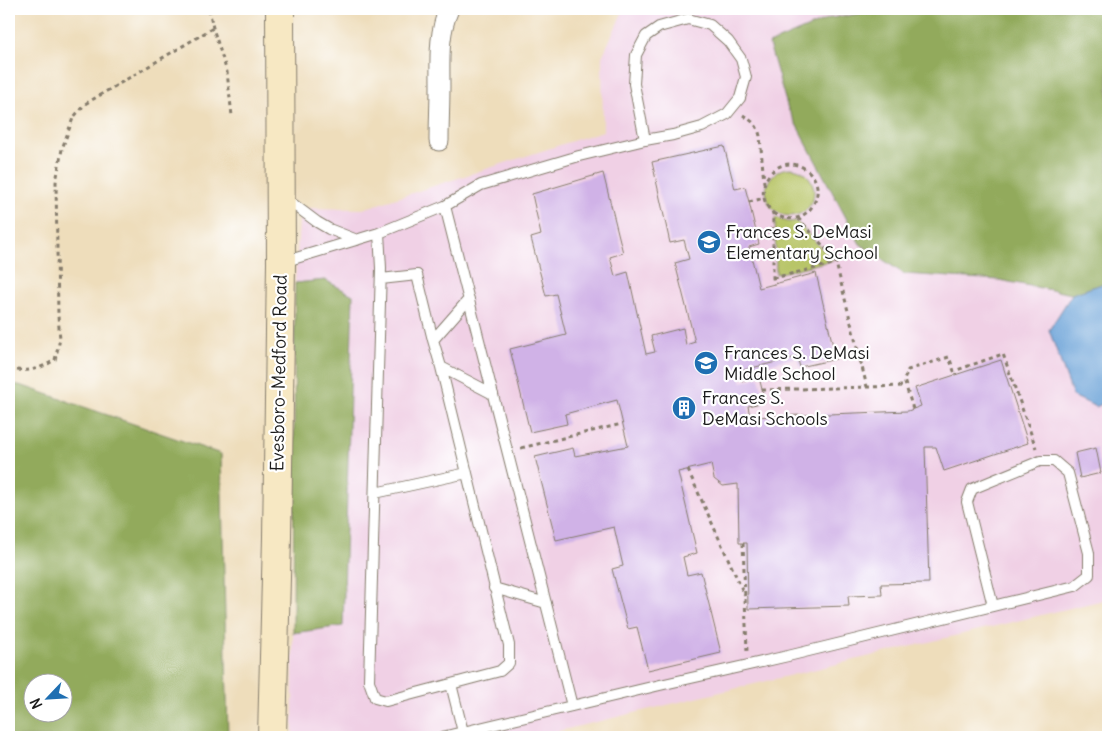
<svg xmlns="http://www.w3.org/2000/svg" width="1117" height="746" font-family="Delius,sans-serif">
<rect width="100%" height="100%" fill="#fff"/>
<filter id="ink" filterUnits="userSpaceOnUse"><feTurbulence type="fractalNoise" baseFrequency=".02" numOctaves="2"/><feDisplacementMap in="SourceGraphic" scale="10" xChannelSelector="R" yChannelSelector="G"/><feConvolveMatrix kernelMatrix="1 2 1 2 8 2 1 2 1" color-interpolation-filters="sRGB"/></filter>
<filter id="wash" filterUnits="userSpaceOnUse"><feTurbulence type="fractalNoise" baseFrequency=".0096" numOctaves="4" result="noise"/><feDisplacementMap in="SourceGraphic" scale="20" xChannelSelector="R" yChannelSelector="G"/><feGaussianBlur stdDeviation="1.12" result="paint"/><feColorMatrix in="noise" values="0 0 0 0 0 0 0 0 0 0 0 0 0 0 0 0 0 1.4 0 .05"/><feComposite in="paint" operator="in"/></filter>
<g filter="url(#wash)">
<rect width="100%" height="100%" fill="#edb"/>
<!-- built -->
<path fill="#f0d0e5" d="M624,9H895L830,18L999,280L1072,294L1049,330L1096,407L1108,401V599L534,737H293V633L343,626L325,280L295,283L300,208L363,209L603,131L602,57Z"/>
<!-- green -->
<path fill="#b8c567" stroke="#6a7042" d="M766 192a24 24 0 1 1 48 0a24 24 0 1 1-48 0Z
M775,217L788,222L796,221L833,260L776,274Z"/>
<!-- forest -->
<path fill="#92aa5c" stroke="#57633c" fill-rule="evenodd" d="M895,9H1108V282L1072,294L999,280L904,274L860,244L788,109L769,44L830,18Z
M325,280L353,295L343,626L293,633L295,283Z
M9,383L23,386L221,454L228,737H9ZM32,684H62V714H32Z"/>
<!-- water -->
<path fill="#69a1d7" stroke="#425e7a" d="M1108,282V401L1096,407L1073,396L1049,330L1072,294Z"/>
<g id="blocks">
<!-- building -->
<path fill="#d0b2e7" d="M724,146L735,189L745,187L749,202L759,244L749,247L759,288L816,273L836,359L800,367L797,357L739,371L742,382L759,377L765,402L748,406L750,417L908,411L921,406L915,388L1001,360L1028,443L944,471L936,447H925L929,583L881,584L882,595L848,596L849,606L748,609L747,543H739L738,484L723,486L714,479L711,464L678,472L697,553L683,557L687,575L701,572L721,653L648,670L637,627L628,629L612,569L623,566L614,527L556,540L535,457L573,448L575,456L628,446L617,400L565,414L567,424L530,432L510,349L566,335L556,294L546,296L531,238L541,235L532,194L603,173L623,253L610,257L615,276L628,272L646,354L655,352L651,336L683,328L686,345L695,342L675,263L689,259L684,240L670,243L652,162Z
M1096,448L1101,473L1080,478L1075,453Z"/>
</g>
</g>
<g filter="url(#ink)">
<use href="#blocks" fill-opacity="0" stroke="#857c6c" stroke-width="1"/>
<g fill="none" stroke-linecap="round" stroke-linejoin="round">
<!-- lane casing -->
<g stroke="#857c6c" stroke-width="12">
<path id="lane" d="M285,198L317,222L329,229L357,240
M445,206L572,706
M379,233L381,268L369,681L375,698L386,701L451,684L463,732
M283,262L379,233L445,206L481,185L579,156L645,140L673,135L702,127L727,114L740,98L746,77L741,59L728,41L710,25L688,19L659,27L646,36L636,55L634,84L645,140
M381,279L417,275L433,340L441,367L509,645V663L500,671L451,684
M433,340L469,299
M441,367L493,394
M375,493L467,473
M494,588L546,603
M442,737L660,685L788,656L1075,586L1089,575V553L1068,473L1054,461H1040L972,489L967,502L993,606"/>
</g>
<!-- street casing -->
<g stroke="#857c6c" stroke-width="21">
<path id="street" d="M439,141C439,123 440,104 440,86C440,60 438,33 449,9"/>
</g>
<!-- secondary casing -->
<g stroke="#857c6c" stroke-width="30">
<path id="secondary" d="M272,737L277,537L281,263L280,9"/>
</g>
<!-- path -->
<path stroke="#857c6c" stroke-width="3" stroke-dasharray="4 4" stroke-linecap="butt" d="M209,9L213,28L227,72L232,116
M743,115C753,122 757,124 760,136L764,183
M749,202L764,198
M773,213C806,235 835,187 804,168C776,152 748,189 773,213V278L775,284
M798,218L835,259L867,387
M773,278L837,263
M9,369C29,372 37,370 55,360L60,339L58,316L56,182L62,149L73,118L85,104L213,28
M762,390L905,386
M913,409L904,380L908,370L949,357L954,371L1003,354L1036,448
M521,448L622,424
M688,470L745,596
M743,543L747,652"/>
<!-- lane -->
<use href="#lane" stroke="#fff" stroke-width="10"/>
<!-- street -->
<use href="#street" stroke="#fff" stroke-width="19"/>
<!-- secondary -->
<use href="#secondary" stroke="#f7e8c3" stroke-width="28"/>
</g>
</g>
<!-- icons -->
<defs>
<g id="school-disc" transform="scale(1.25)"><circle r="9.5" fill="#1f6fb2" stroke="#fff"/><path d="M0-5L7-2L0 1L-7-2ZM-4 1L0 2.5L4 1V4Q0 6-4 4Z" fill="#fff"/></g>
<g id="building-disc" transform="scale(1.25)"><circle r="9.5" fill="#1f6fb2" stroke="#fff"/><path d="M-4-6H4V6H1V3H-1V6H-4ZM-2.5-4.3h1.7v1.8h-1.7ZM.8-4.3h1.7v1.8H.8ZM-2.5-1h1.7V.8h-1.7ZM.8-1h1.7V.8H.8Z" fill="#fff"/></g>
</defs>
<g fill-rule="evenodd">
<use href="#school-disc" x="709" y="242"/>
<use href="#school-disc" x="706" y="363"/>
<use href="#building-disc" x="684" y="408"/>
</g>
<g text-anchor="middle" stroke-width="4.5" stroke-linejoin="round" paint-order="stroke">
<!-- poi labels -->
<g font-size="18" fill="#1c1c1c" stroke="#fff" text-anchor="start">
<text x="726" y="238">Frances S. DeMasi<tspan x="726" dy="21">Elementary School</tspan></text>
<text x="724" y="359">Frances S. DeMasi<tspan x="724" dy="21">Middle School</tspan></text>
<text x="702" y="404">Frances S.<tspan x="702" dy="21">DeMasi Schools</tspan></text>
</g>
<!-- street labels -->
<g font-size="18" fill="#1c1c1c" stroke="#fff">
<text transform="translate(279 373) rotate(-89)" y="6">Evesboro-Medford Road</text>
</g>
</g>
<!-- margin -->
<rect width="1117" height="746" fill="none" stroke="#fff" stroke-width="30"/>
<!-- north arrow -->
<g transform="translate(48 698) rotate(245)"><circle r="24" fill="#ffffff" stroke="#a4a4a4"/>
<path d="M0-4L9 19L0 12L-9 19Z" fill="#1f6fb2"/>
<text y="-8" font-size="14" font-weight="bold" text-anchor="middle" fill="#1c1c1c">N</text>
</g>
</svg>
